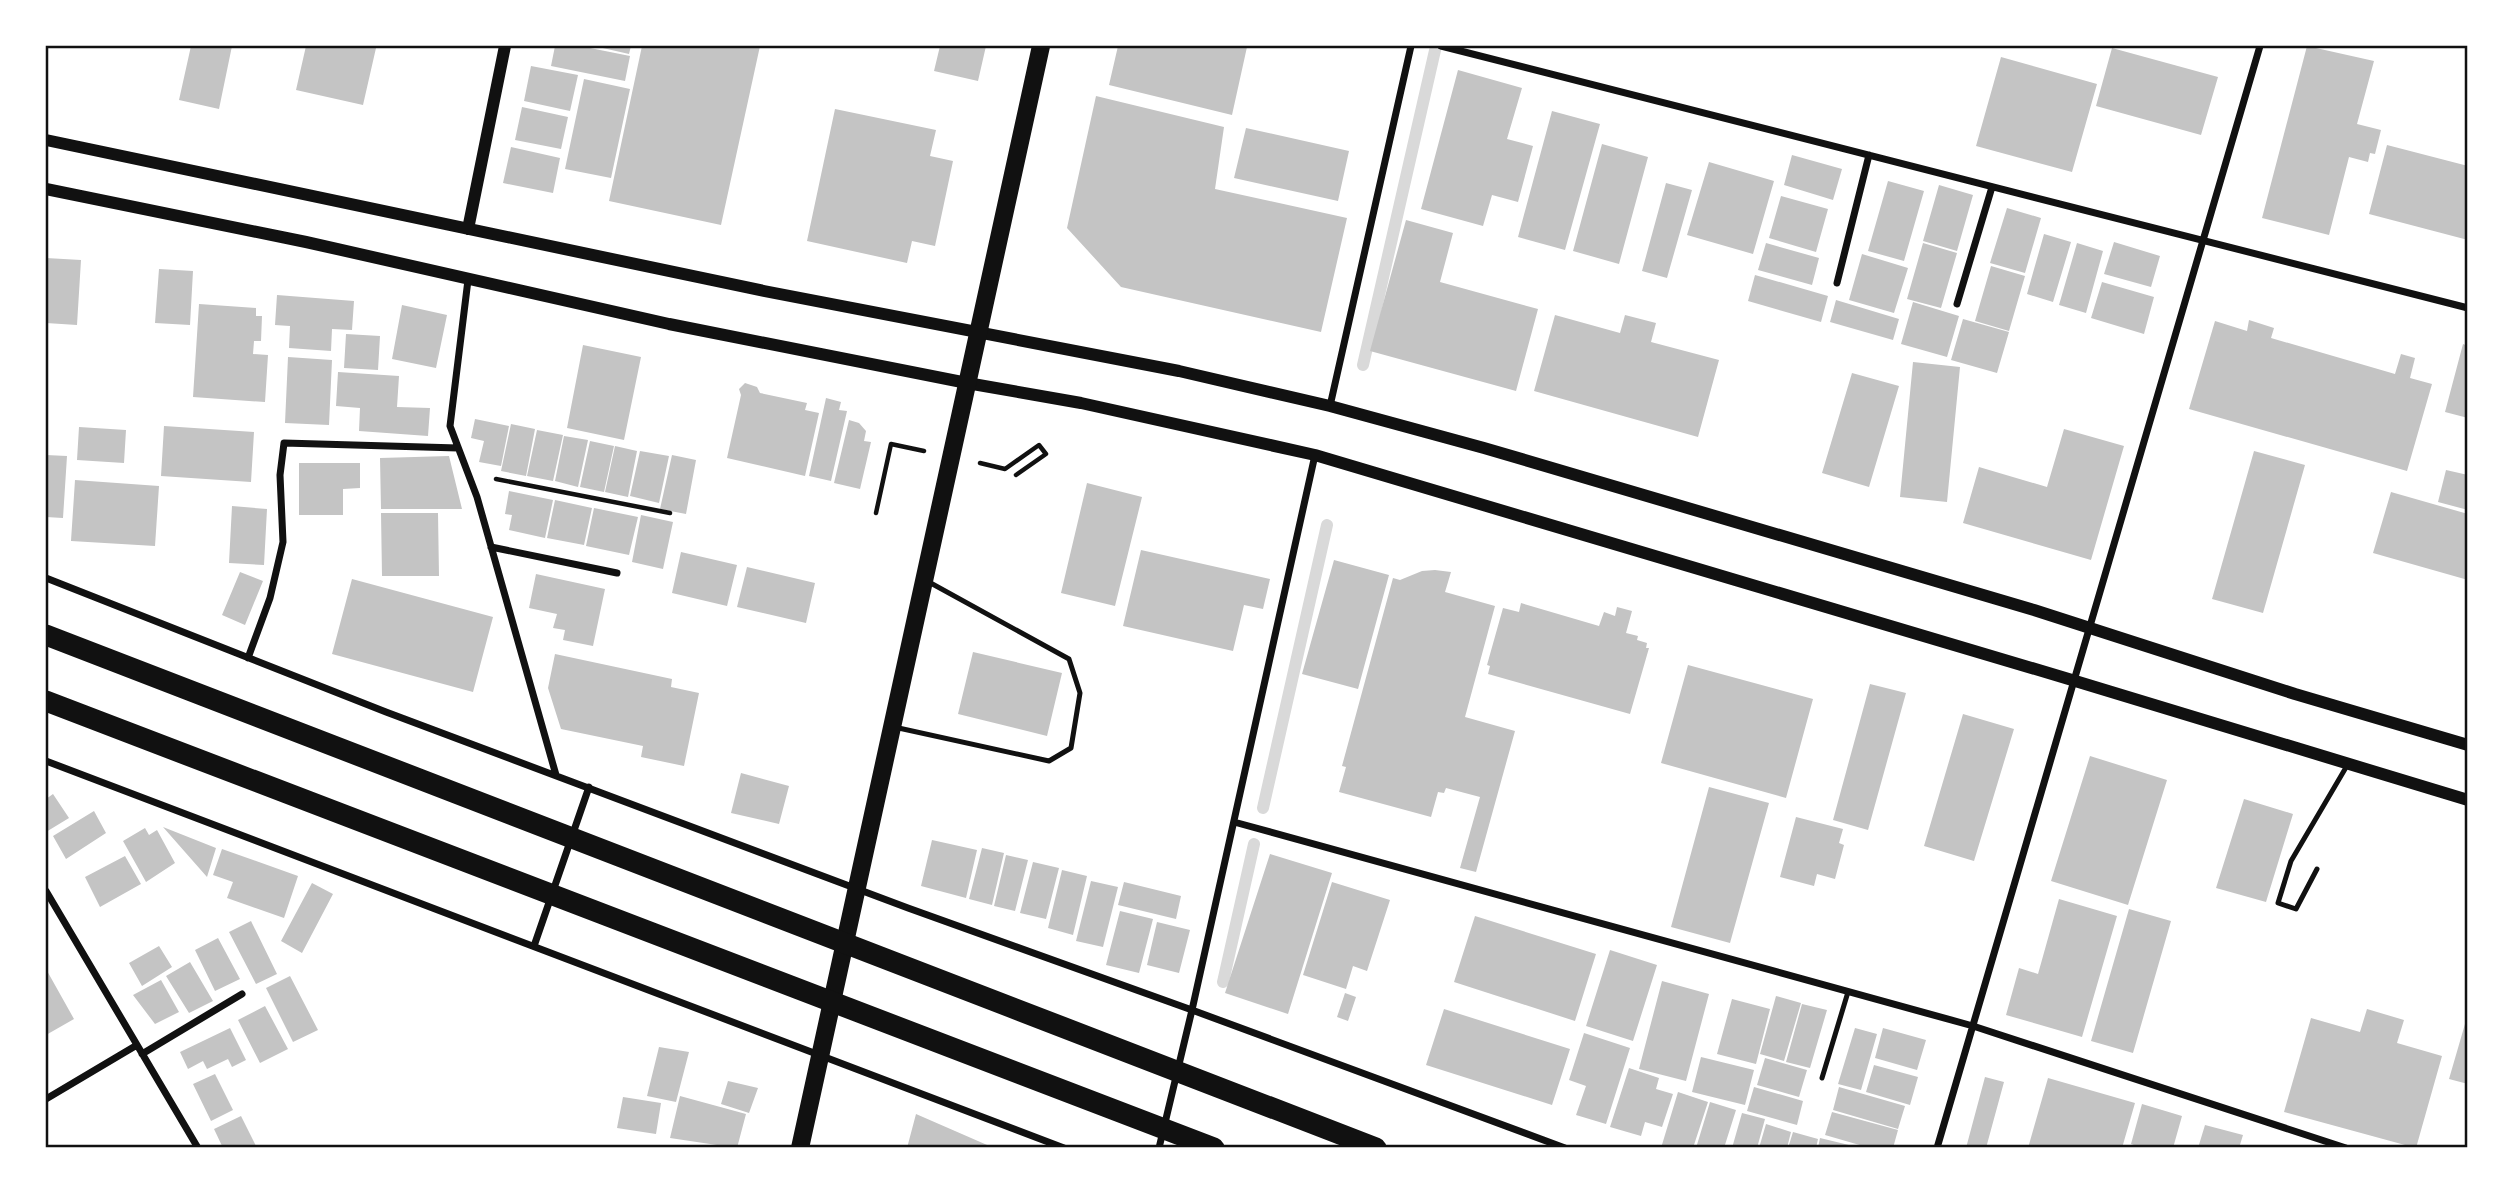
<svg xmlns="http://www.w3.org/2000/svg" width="2513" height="1193" font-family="Manrope,sans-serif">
<rect width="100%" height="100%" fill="#fff"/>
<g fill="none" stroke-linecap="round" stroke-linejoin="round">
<!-- stream -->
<path stroke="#d9d9d9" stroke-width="12" d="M1363,365L1436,46
M1263,808L1327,525
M1223,982L1254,844"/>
</g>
<!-- building -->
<path fill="#c4c4c4" d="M191,46H232L219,109L179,100Z
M306,46H366L376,48L363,105L296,90Z
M555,46H580L630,56L625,81L551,66Z
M594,46H631L629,54Z
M642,46H760L721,225L609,201Z
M940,46H986L978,81L934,71Z
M1118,46L1247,47L1232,115L1109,85Z
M2307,46L2374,61L2357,124L2381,130L2375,154L2370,153L2368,162L2349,157L2329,235L2262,218Z
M2112,48L2218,77L2201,135L2096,106Z
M2001,57L2097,84L2072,172L1976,146Z
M531,66L578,75L570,111L524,101Z
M1458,70L1522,88L1507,139L1533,146L1518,202L1492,195L1483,226L1421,209Z
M584,79L630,89L611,178L565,169Z
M1096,96L1224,127L1215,189L1347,218L1321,332L1121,287L1067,228Z
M522,107L568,117L561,149L515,140Z
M835,109L936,130L930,156L953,161L935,246L912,241L907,263L807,241Z
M1552,111L1600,124L1565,250L1518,237Z
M1246,128L1349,151L1338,201L1234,178Z
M1602,144L1648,157L1619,264L1573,251Z
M2387,145L2468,166V240L2369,214Z
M511,147L560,158L553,193L503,183Z
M1792,155L1842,169L1833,200L1784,185Z
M1709,162L1774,181L1753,254L1687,235Z
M1888,181L1924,191L1904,261L1868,251Z
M1666,183L1692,190L1667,278L1642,271Z
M1939,185L1973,195L1957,251L1923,241Z
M1781,196L1828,209L1816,252L1769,238Z
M2007,208L2041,218L2025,273L1990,263Z
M1406,220L1453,233L1440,282L1538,309L1516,391L1370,351Z
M2044,234L2071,242L2053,302L2027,294Z
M2114,242L2160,256L2151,287L2104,274Z
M1766,243L1819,258L1812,285L1758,270Z
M1923,243L1957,253L1941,308L1907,299Z
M2077,243L2103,251L2086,313L2059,305Z
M1862,254L1908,268L1894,313L1849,300Z
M46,258L81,260L77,325L46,323Z
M1991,266L2025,276L2009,331L1975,321Z
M159,269L193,271L190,325L155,323Z
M1755,275L1828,296L1821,322L1748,301Z
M2102,282L2154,297L2144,334L2091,318Z
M277,295L354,301L352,330L332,329L331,351L289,348L290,326L275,325Z
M1836,300L1899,319L1893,340L1830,322Z
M1913,302L1959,316L1947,357L1901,344Z
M199,304L256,308V316H262L261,341H254L253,354L268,355L265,402L193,397Z
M402,305L447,315L436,368L392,359Z
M1555,315L1620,333L1625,315L1656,323L1651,342L1719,360L1698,437L1534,391Z
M1963,319L2009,332L1997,373L1951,360Z
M2249,320L2274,328L2271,338L2395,374L2401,354L2415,358L2410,378L2432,384L2407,471L2189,409L2215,321L2247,331Z
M346,334L380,336L378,370L344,368Z
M2463,344L2468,346V418L2445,412Z
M583,345L641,357L624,440L567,428Z
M288,357L332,360L329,425L285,423Z
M1913,362L1960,367L1947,502L1900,497Z
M338,372L399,376L397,407L430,408L428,436L359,431L360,408L336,406Z
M1852,373L1899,386L1869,487L1822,473Z
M745,383L757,387L760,393L807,403L805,410L819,413L805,476L727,458L741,395L739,389Z
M826,398L841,402L839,410L847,411L831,481L809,476Z
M475,419L509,426L501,466L479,462L484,441L471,438Z
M849,420L859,423L866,431L864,441L871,442L860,489L834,483Z
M511,424L535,429L526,476L501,471Z
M164,426L254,432L251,482L161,476Z
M79,427L126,430L124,463L77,460Z
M2064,429L2124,446L2091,560L1963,523L1979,467L2047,487Z
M537,430L563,435L553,481L527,476Z
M564,436L588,440L578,487L555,481Z
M590,441L614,446L604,492L580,487Z
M615,446L637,451L628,497L605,492Z
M640,451L669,456L659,503L630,496Z
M2254,451L2305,465L2263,613L2212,599Z
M46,455L67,456L63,518L46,517Z
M672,455L696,460L686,514L660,509Z
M449,456L462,509H381L380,458Z
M299,463H360V488L343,489V515H299Z
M2446,470L2468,475V510L2438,502Z
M75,480L159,486L155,546L71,541Z
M1087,483L1142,497L1115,606L1061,593Z
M509,491L553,500L545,538L509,530L512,515L505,514Z
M2391,492L2468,514V580L2373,553Z
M555,500L592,508L584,545L547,538Z
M232,506L267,509L264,565L229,563Z
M594,508L638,517L629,555L586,546Z
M381,513H438L439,576H382Z
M641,515L673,522L663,569L632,562Z
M1141,550L1270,579L1263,609L1244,605L1233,651L1123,626Z
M681,552L737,565L727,606L672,593Z
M1334,560L1389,575L1358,689L1302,674Z
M747,567L815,583L806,623L737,607Z
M1435,570L1451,572L1445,592L1495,606L1465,717L1515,731L1476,872L1460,868L1480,797L1446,788L1444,793L1438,792L1431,817L1339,792L1346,767L1342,766L1393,578L1400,580L1422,571Z
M240,572L263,581L245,625L222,615Z
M536,574L605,589L593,646L563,640L565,630L553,628L557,614L529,608Z
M352,579L493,617L473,692L332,654Z
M1521,603L1599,626L1604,612L1615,616L1617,607L1632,611L1626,633L1638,636L1637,640L1647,643L1646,648H1649L1630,714L1488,674L1490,666L1487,665L1503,608L1519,612Z
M973,652L1062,673L1047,736L958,714Z
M555,654L672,679L671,687L699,693L684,766L641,757L643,746L561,729L548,688Z
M1688,665L1813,699L1786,798L1661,763Z
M1870,684L1906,693L1868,830L1833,820Z
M1963,714L2014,729L1974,861L1924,846Z
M2090,756L2167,780L2128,905L2051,881Z
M741,773L789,786L779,824L731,813Z
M1709,787L1769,803L1730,943L1671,927Z
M53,794L69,818L46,832V799Z
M2244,799L2293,814L2266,902L2216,888Z
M94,811L106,833L66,859L53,836Z
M1796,817L1843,829L1839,843L1844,845L1835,879L1817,874L1814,886L1780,877Z
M163,827L216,848L207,877Z
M145,828L149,835L157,830L175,863L146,882L123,841Z
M932,840L977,850L966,898L921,886Z
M982,848L1004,853L992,905L969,899Z
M222,849L298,876L284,918L227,898L233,882L213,875Z
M1270,854L1332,873L1288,1014L1225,993Z
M1006,855L1028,860L1015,911L994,906Z
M125,856L141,884L100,907L85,877Z
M1033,862L1059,868L1046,919L1020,913Z
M1062,870L1087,876L1073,935L1048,928Z
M1091,881L1118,887L1103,947L1076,941Z
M1124,882L1181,896L1176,919L1118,905Z
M1332,882L1390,900L1367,971L1353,966L1346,989L1303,975Z
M312,883L333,894L302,953L281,941Z
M2059,899L2117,916L2082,1037L2006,1015L2019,968L2038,974Z
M2129,909L2171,921L2133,1053L2091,1041Z
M1120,911L1153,919L1139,973L1106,965Z
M1475,916L1596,954L1575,1021L1454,982Z
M251,921L277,974L256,984L229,932Z
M1157,922L1190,930L1179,973L1147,965Z
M218,938L240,979L215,991L195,950Z
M159,946L172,967L142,986L129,963Z
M1610,950L1657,965L1633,1041L1586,1026Z
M190,962L213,1001L189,1013L166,976Z
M46,969L74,1019L46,1035Z
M290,976L318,1030L293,1042L266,988Z
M161,980L179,1012L155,1024L133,995Z
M1662,981L1709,994L1686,1081L1639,1069Z
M1345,993L1356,997L1348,1021L1337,1017Z
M1776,996L1801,1003L1784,1061L1760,1054Z
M1732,999L1770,1009L1756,1064L1717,1054Z
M1802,1004L1827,1010L1810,1068L1786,1062Z
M265,1006L288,1049L260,1063L238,1020Z
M1444,1009L1570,1049L1552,1105L1426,1065Z
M2367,1009L2404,1020L2397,1043L2442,1056L2416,1148L2284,1112L2311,1018L2360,1032Z
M2467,1017H2468V1084L2449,1079Z
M230,1028L246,1060L232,1067L228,1059L207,1069L203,1061L188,1069L180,1052Z
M1855,1028L1877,1034L1861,1090L1838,1084Z
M1883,1028L1926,1040L1917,1070L1875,1058Z
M1584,1033L1630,1048L1606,1124L1576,1115L1586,1086L1569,1080Z
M659,1047L689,1052L676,1102L647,1096Z
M1701,1057L1754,1070L1745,1105L1692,1092Z
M1765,1058L1807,1070L1799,1097L1757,1085Z
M1874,1065L1918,1077L1910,1105L1866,1092Z
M1629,1068L1659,1078L1656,1089L1673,1094L1662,1127L1645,1122L1641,1136L1610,1127Z
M215,1074L233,1110L211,1121L193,1084Z
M1985,1077L2004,1082L1986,1148H1966Z
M2048,1078L2135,1103L2122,1148H2028Z
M728,1081L758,1088L749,1113L721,1104Z
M1754,1087L1803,1101L1797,1125L1747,1111Z
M1839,1087L1905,1106L1898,1129L1833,1110Z
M1678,1092L1708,1102L1693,1148H1661Z
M680,1096L746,1114L737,1148L670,1138Z
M623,1097L661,1103L656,1134L617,1128Z
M1710,1102L1736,1110L1724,1148H1696Z
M2142,1104L2182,1116L2173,1148H2142L2131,1144Z
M1832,1112L1898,1130L1893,1148H1870L1825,1135Z
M1742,1113L1765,1119L1757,1148H1732Z
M916,1114L994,1148H907Z
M241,1116L257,1148H223L214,1129Z
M1766,1124L1791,1132L1787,1148H1759Z
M2205,1125L2243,1135L2239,1148H2198Z
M1793,1132L1818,1139L1816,1148H1788Z
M1820,1138L1849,1145V1148H1818Z"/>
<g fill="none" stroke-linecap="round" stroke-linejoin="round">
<!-- path -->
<path stroke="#111" stroke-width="4.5" d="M980,463L1005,469L1039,445L1046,454L1016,475
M496,479L670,513
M876,513L891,444L924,451"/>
<!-- service -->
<path stroke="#111" stroke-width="5" d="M894,727L1049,761L1071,748L1080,693L1069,659L927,581
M2317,869L2296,909L2278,903L2291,861L2348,764
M1822,1078L1848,992"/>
<!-- minor -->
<path stroke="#111" stroke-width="7" d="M1441,46L2468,308
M468,280L450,426L477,497L556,775
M1837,283L1869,155
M1957,304L1992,187
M1330,406L1411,46
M491,547L617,573
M46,578L386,712L908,908L1192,1010L1565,1148
M248,658L270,598L283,542L280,475L284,443L458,448
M46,761L1064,1148
M1234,822L1973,1026L2346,1148
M46,891L198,1148
M534,946L589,787
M142,1054L242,994
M46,1099L137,1045
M1159,1148L1192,1010L1315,455
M1937,1148L2260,46"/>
<!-- tertiary -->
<path stroke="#111" stroke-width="12" d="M46,140L764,291L1179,371L1330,406L1484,448L2034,610L2295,694L2468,745
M46,189L306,242L669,324L967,383L1081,403L1315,455L2072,680L2468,800
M468,229L505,46"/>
<!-- primary -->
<path stroke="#111" stroke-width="18" d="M800,1148L1041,46"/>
<!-- motorway -->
<path stroke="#111" stroke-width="21" d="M46,635L1376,1148
M46,701L1214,1148"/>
</g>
<!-- border -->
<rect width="2513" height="1193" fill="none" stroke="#ffffff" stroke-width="94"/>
<rect x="47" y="47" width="2419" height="1099" fill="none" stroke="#111" stroke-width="2.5"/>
</svg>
